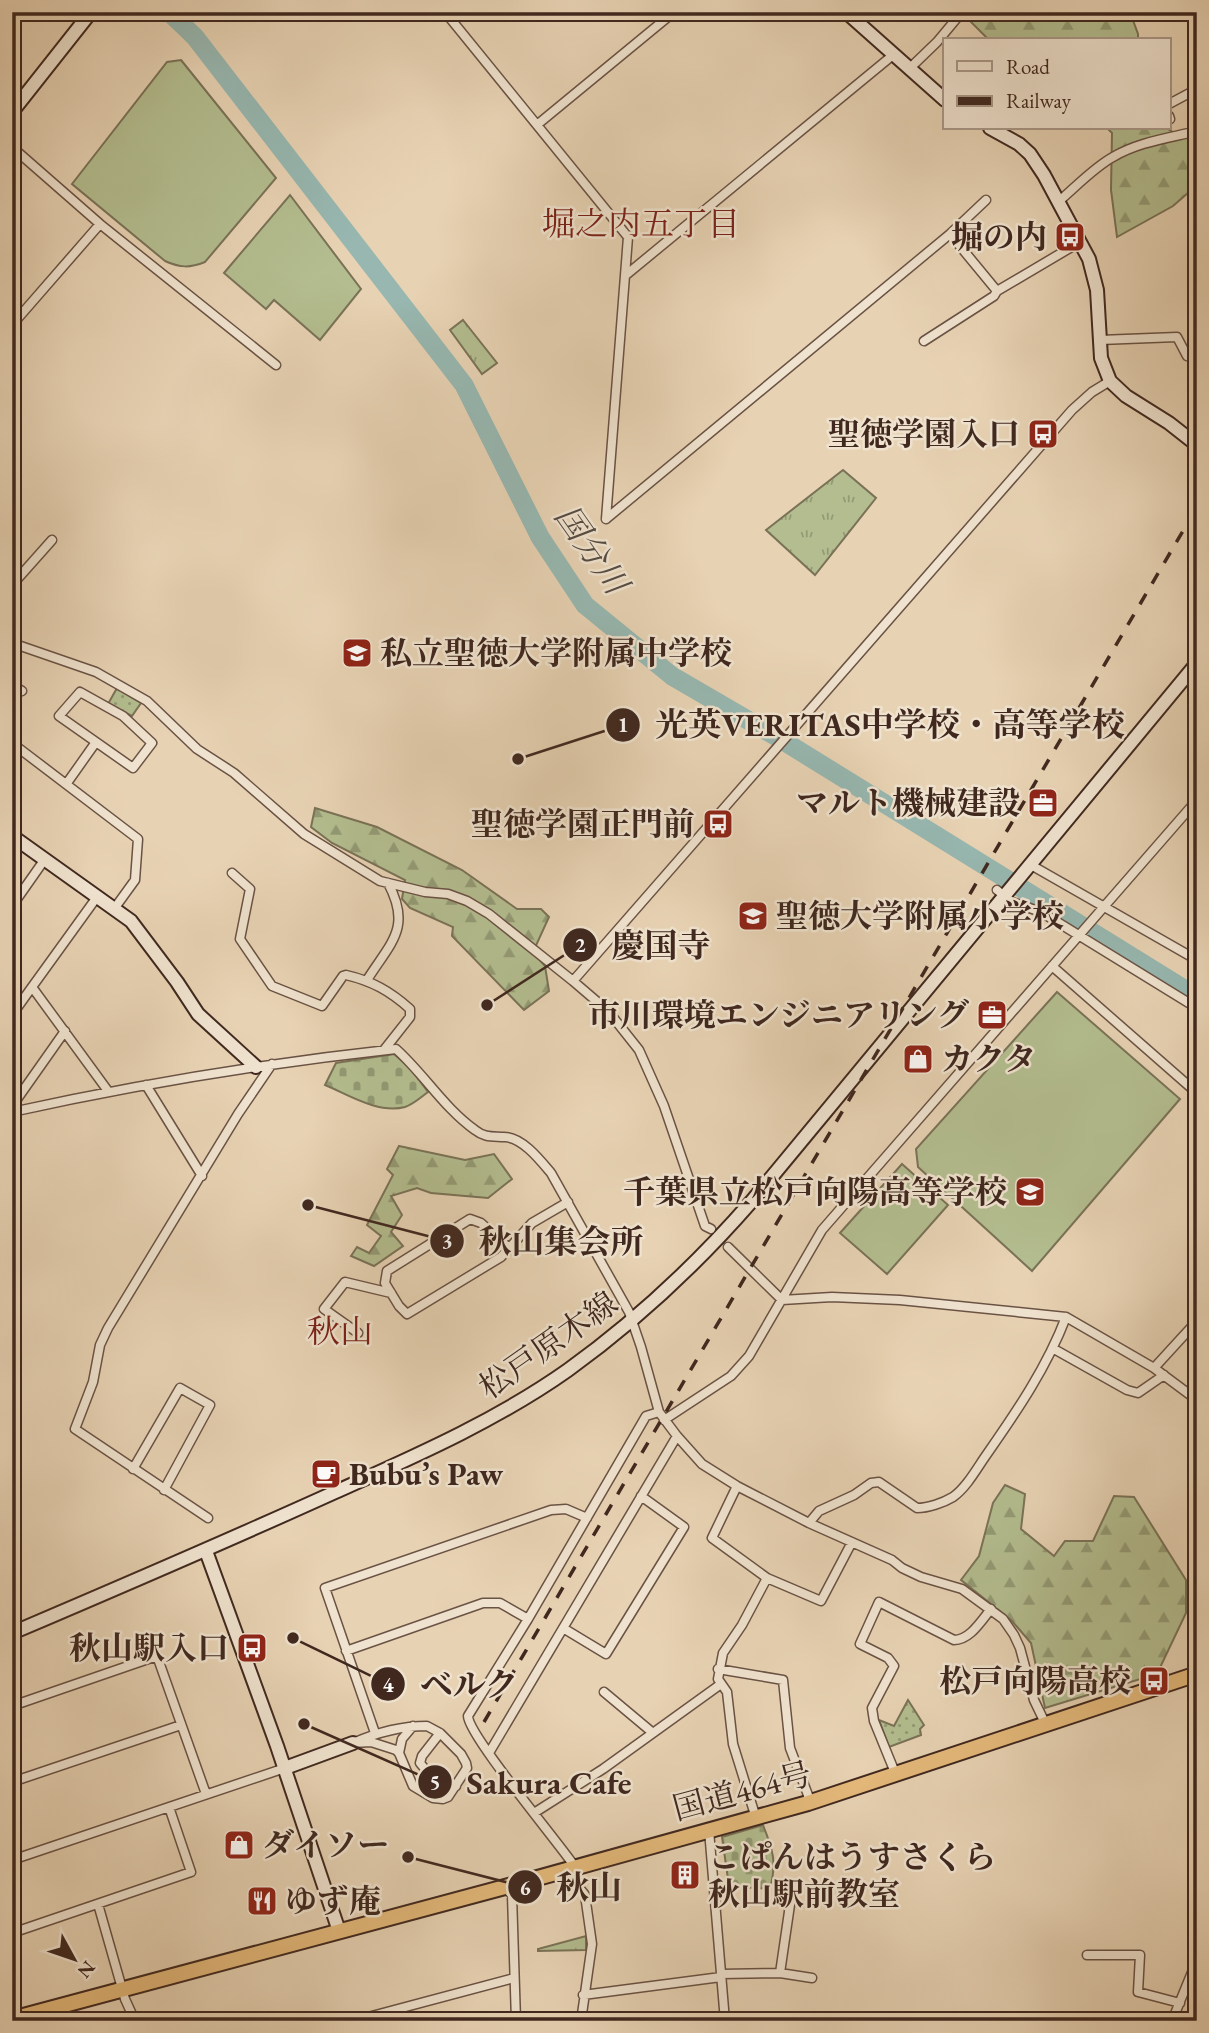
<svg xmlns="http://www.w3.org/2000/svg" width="1209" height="2033" font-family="'EB Garamond','Noto Serif JP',serif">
<defs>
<pattern id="grass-tufts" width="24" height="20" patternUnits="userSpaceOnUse" patternTransform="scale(1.75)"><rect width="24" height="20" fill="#b3bd8f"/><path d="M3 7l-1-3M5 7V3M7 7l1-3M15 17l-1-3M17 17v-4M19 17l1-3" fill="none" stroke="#939a74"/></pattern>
<pattern id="forest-firs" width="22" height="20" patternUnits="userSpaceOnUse" patternTransform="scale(1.75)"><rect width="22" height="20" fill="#b3bd8f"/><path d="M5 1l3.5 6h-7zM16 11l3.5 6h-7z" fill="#939a74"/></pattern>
<pattern id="cemetery-stones" width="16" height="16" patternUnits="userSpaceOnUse" patternTransform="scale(1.75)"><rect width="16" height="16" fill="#b3bd8f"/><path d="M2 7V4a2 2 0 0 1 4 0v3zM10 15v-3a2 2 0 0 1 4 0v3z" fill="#939a74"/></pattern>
<pattern id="park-dots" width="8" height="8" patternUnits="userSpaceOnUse" patternTransform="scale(1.75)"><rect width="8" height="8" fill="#b3bd8f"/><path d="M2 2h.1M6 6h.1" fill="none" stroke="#939a74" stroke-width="1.8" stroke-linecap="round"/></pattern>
</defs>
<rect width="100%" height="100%" fill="#e7d2b3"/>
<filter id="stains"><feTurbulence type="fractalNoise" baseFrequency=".00286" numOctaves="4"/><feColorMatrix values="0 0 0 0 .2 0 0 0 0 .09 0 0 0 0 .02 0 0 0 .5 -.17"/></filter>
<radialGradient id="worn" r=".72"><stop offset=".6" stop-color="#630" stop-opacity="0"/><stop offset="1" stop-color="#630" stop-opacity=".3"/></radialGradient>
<!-- grass -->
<path fill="url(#grass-tufts)" stroke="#7a7257" stroke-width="2" d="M463,320L497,363L482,374L450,330Z
M843,470L876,498L815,575L766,530Z
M586,1936V1950L538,1951V1949Z"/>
<!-- forest -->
<path fill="url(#forest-firs)" stroke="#7a7257" stroke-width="2" d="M1041,12L1045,15H1131L1138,34V40H989L962,13Z
M1197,127V185L1173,206L1117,237L1111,190L1112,133L1107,128H1166L1180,136Z
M315,808L377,827L462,870L517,909H541L549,917L533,952L545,966L549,991L524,1010L452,936L453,927L410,908L402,899L405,880L332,843L311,827Z
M399,1146L465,1160L494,1154L512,1179L488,1198L431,1193L417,1188L391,1196L402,1215L391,1232L403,1246L374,1266L351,1256L357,1247L369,1253L381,1236L367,1225L393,1175L387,1169Z
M1005,1485L1025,1494L1021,1529L1054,1556L1065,1541H1093L1114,1496L1134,1497L1186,1580V1613L1157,1674L1045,1708L1031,1643L1012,1621L961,1580L979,1556L993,1503Z"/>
<!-- cemetery -->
<path fill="url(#cemetery-stones)" stroke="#7a7257" stroke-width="2" d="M394,1054L410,1068L428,1092C421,1097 414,1104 405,1107C378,1114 349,1095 325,1085L336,1063Z
M763,1825C773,1850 777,1862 770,1889L729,1886L722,1837Z"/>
<!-- park -->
<path fill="url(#park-dots)" stroke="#7a7257" stroke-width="2" d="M117,688L141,703L132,716L108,704Z
M908,1700L924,1725L920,1729L921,1735L889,1747L879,1720L894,1726Z"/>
<!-- pitch -->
<path fill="#b3bd8f" stroke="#7a7257" stroke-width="2" d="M181,60L276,178L205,262C190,268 180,268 165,261L72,184L167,62Z
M290,195L361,289L320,340L274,300L266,309L224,273Z
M1057,992L1180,1099L1032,1271L918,1167L916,1149Z
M902,1164L948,1205L887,1274L840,1233Z"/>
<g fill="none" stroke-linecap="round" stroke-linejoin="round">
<!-- river -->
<path stroke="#97b7b0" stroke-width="19" d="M169,12L195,37L464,385L540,537L585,605L672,676L777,737L1197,997"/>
<!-- street casing -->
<g stroke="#6a5244" stroke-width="11">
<path id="street" d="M445,12L628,237L606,519
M1188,12L1197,29
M909,69L937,42L962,12
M1169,104L1197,89
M1169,116L1170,119
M538,124L674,12
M12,147L100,224L276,365
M1058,202C1076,187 1093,168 1113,157C1138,142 1169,138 1197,131
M950,234L997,291
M626,275L893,55
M12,325L100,224
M1100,340L1177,337L1187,356L1197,350
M924,341L994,296L997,291L1080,242
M1186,436L1197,427
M606,519L950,234L986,200
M12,585L52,540
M12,643L96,672L147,701L197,749L234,773L304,834L380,881L425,892L448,894L467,901L489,914L573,981L608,1011L639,1050L664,1106L705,1226L711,1229
M12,685L22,691
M80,692L123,716L152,743L133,768L59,716Z
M12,743L138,839L135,880L114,909
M67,783L96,742
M1031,865L1197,960
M232,873L250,889L240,939L272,986L322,1006L343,976L346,975C372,981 390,991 410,1009V1017L384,1050
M997,890L1012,902L1041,912L1197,1008
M12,906L45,859
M1052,966L1197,1093
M367,980C391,942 412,928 388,883
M573,981L1072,410L1092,392L1110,381
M32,987L97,897
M12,1015L32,987L108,1091
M146,1085L202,1176
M12,1112C139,1084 267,1063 396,1049C424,1074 444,1108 475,1130C485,1138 493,1136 505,1137C523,1138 540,1160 551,1173L629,1312L641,1347L659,1412L677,1436L702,1464L737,1486L809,1523L892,1560L902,1568L921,1577L962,1589L1003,1619L1014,1635L1020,1648L1034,1700L1046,1725
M14,1112L15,1102L65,1031
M728,1247L782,1300L832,1297L900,1300L1066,1317L1154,1368
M509,1248L481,1223L470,1219L387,1271L385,1283L399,1306L407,1314L501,1257L532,1223L568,1202
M1197,1321L1154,1368L1197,1400
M358,1333L324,1309L345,1282L391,1293
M1054,1349L1127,1390L1138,1393L1164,1375
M664,1420L731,1376L749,1356L822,1230L1197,800
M133,1469L180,1388L210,1405L164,1490
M737,1486L712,1538L767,1578L742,1625L723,1653L718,1679L727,1692L733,1744L756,1818
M208,1518L75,1429L93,1382L100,1345L108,1328L238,1114L272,1064
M809,1523L819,1511L854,1495L871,1483L879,1482L917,1508C928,1508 943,1503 953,1497C967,1487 977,1468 987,1454C1017,1411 1047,1367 1066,1317
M767,1578L821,1601L852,1542
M563,1628L606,1654L684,1527L641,1496
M346,1651L483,1603H500L528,1619
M718,1669L783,1680L790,1748L808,1795V1803
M604,1692L653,1733
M12,1706L157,1656L206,1794
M427,1726L440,1733L461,1754L466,1763L467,1768L448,1797L443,1799L433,1798L413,1786L399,1753L396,1750L371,1742L353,1743C378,1732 400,1726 427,1726Z
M375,1733L325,1588L551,1510L566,1509L587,1518
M440,1733L422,1756L420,1763L425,1769L456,1786
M399,1753L402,1739L413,1726
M489,1753L677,1436
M896,1775L874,1721L872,1708L894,1666L888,1658L860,1644L879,1602L954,1640C970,1640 981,1621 991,1609
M12,1782L181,1725
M534,1813L603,1769L721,1684
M709,1830L725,2021
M12,1860L285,1768
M575,1867C559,1843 468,1735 468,1716L528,1619L646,1416L659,1412
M565,1870L585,1895L592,1944L581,2021
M505,1887L512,1895L516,2021
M98,1904L125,1999L135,2021
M12,1933L191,1872L169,1807
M1087,1955H1140L1138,1992L1180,2003
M780,1973L791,1898
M721,1974L780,1973L812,1978
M583,1995L721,1977
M353,2021L514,1978
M1172,2021L1197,1960"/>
</g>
<!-- secondary casing -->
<g stroke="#40281f" stroke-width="16">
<path id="secondary" d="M846,12L945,100
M12,112L91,12
M990,128L1019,144L1030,154L1044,175L1089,259L1097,290L1101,358L1110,381L1126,396L1169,423L1197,445
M12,836L131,921L177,982L198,1014L256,1067
M206,1551L277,1746L339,1931
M12,1633C120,1587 227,1541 333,1493C413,1457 496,1421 568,1370C636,1321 696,1265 751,1202L1197,663
M285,1768L353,1743"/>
</g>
<!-- highway casing -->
<g stroke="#40281f" stroke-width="18">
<path id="highway" d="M12,2019L505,1887L808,1803L1197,1674"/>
</g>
<!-- street -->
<use href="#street" stroke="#efe2ce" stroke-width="8"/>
<!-- secondary -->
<use href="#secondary" stroke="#efe2ce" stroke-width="12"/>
<!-- highway -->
<use href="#highway" stroke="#e4b97a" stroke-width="14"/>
<!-- rail -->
<path stroke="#40281f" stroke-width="3.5" stroke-dasharray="12 12" stroke-linecap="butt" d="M484,1722L1197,507"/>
</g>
<!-- icons -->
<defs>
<g id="bus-square" transform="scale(1.575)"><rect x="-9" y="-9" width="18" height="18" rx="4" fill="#8f2418" stroke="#efe2ce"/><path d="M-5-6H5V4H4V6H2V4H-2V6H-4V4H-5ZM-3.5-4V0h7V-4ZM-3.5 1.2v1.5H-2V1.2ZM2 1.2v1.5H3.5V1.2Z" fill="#fff"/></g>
<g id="school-square" transform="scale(1.575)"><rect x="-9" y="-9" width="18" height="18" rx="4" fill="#8f2418" stroke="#efe2ce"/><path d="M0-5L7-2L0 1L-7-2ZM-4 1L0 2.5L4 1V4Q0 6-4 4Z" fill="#fff"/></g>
<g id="office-square" transform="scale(1.575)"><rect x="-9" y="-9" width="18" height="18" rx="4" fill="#8f2418" stroke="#efe2ce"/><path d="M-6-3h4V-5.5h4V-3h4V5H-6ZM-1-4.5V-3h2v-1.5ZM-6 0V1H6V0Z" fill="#fff"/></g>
<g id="shop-square" transform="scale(1.575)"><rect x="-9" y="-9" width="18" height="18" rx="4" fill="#8f2418" stroke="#efe2ce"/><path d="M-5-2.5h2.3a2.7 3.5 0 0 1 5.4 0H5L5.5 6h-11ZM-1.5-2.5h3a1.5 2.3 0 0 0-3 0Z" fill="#fff"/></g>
<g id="cafe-square" transform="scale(1.575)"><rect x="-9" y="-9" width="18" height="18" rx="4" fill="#8f2418" stroke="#efe2ce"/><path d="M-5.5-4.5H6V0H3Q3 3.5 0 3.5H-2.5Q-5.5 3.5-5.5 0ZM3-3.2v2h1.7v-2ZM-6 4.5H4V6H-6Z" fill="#fff"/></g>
<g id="building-square" transform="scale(1.575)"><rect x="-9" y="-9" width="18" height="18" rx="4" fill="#8f2418" stroke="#efe2ce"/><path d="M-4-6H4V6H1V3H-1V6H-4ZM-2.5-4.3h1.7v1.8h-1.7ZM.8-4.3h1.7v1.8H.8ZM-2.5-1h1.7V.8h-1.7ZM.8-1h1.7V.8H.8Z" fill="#fff"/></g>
<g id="restaurant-square" transform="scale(1.575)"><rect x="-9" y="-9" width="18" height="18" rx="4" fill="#8f2418" stroke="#efe2ce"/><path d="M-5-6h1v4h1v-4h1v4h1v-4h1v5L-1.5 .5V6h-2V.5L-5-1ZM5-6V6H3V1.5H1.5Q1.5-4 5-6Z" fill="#fff"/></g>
</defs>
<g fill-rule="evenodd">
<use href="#bus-square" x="1070" y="237"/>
<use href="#bus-square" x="1043" y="434"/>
<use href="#school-square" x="357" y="653"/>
<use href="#office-square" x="1043" y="803"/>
<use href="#bus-square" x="718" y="824"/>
<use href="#school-square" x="753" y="916"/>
<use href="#office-square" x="992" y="1015"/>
<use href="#shop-square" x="918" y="1059"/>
<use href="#school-square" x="1030" y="1192"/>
<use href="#cafe-square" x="326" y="1474"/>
<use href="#bus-square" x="252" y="1648"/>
<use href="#bus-square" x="1154" y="1681"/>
<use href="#shop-square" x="239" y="1845"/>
<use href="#building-square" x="685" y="1875"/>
<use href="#restaurant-square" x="262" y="1901"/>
</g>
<g text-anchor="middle" stroke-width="5" stroke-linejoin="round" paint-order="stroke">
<!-- poi labels -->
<g font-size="32" font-weight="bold" fill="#40281f" stroke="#efe2ce" text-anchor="end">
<text x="1047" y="248">堀の内</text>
<text x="1020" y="445">聖徳学園入口</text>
<text x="380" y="664" text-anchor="start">私立聖徳大学附属中学校</text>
<text x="1020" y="814">マルト機械建設</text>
<text x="695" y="835">聖徳学園正門前</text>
<text x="776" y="927" text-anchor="start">聖徳大学附属小学校</text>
<text x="969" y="1026">市川環境エンジニアリング</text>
<text x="941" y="1070" text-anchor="start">カクタ</text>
<text x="1007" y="1203">千葉県立松戸向陽高等学校</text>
<text x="349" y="1485" text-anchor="start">Bubu’s Paw</text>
<text x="229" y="1659">秋山駅入口</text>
<text x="1131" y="1692">松戸向陽高校</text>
<text x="262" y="1856" text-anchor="start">ダイソー</text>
<text x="708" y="1868" text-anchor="start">こぱんはうすさくら<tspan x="708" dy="37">秋山駅前教室</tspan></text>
<text x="285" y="1912" text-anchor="start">ゆず庵</text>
</g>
<!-- street labels -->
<g font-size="32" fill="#40281f" stroke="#efe2ce">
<text transform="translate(548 1345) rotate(-35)" y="11">松戸原木線</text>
<text transform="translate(742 1791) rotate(-15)" y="11">国道464号</text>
</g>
<!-- neighbourhood labels -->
<g font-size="33" fill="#7a1f14" stroke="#efe2ce">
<text x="641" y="235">堀之内五丁目</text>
<text x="340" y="1343">秋山</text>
</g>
<!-- water labels -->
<g font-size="33" font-style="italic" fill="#564c43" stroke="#efe2ce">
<text transform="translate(592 549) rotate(55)" y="12">国分川</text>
</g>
</g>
<!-- callouts -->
<path fill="none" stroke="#40281f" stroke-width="2.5" d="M518 759L623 725M487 1005L580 945M308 1205L447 1241M293 1638L388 1684M304 1724L435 1782M408 1857L525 1887"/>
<g fill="#40281f" stroke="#efe2ce" stroke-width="2.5">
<circle cx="518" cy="759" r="7"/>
<circle cx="487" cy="1005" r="7"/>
<circle cx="308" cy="1205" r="7"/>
<circle cx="293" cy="1638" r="7"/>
<circle cx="304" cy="1724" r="7"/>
<circle cx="408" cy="1857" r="7"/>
<circle cx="623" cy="725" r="18"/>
<circle cx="580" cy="945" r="18"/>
<circle cx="447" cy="1241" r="18"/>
<circle cx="388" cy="1684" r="18"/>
<circle cx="435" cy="1782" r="18"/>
<circle cx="525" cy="1887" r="18"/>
</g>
<g font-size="21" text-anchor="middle" font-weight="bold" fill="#fff">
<text x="623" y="732">1</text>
<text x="580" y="952">2</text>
<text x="447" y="1248">3</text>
<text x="388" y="1692">4</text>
<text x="435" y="1789">5</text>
<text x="525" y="1895">6</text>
</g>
<g font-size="33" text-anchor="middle" font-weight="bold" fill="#40281f" stroke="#efe2ce" stroke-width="5" stroke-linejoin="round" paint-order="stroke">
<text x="890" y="736">光英VERITAS中学校・高等学校</text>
<text x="661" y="957">慶国寺</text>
<text x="561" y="1253">秋山集会所</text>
<text x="469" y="1696">ベルク</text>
<text x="549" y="1794">Sakura Cafe</text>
<text x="589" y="1899">秋山</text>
</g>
<!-- margin -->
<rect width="1209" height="2033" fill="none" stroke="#e7d2b3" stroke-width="42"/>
<rect x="14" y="14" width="1181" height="2005" fill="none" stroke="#40281f" stroke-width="3.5"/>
<rect x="21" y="21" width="1167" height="1991" fill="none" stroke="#40281f" stroke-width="2"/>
<!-- legend -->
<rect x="943" y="38" width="228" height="91" fill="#efe2ce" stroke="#a99888" stroke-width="2"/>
<rect x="957" y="61" width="35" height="10" fill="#efe2ce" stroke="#a99888" stroke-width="2"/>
<text x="1006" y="74" font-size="21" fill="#40281f">Road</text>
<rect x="957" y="96" width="35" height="10" fill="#40281f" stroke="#a99888" stroke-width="2"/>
<text x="1006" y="108" font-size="21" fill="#40281f">Railway</text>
<!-- north arrow -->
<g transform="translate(74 1959) rotate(130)" stroke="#efe2ce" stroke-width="5" paint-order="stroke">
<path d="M0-5L12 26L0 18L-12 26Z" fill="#40281f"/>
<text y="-10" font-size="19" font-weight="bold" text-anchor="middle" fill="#40281f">N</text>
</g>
<rect width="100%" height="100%" filter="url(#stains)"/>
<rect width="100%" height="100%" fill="url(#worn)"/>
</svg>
